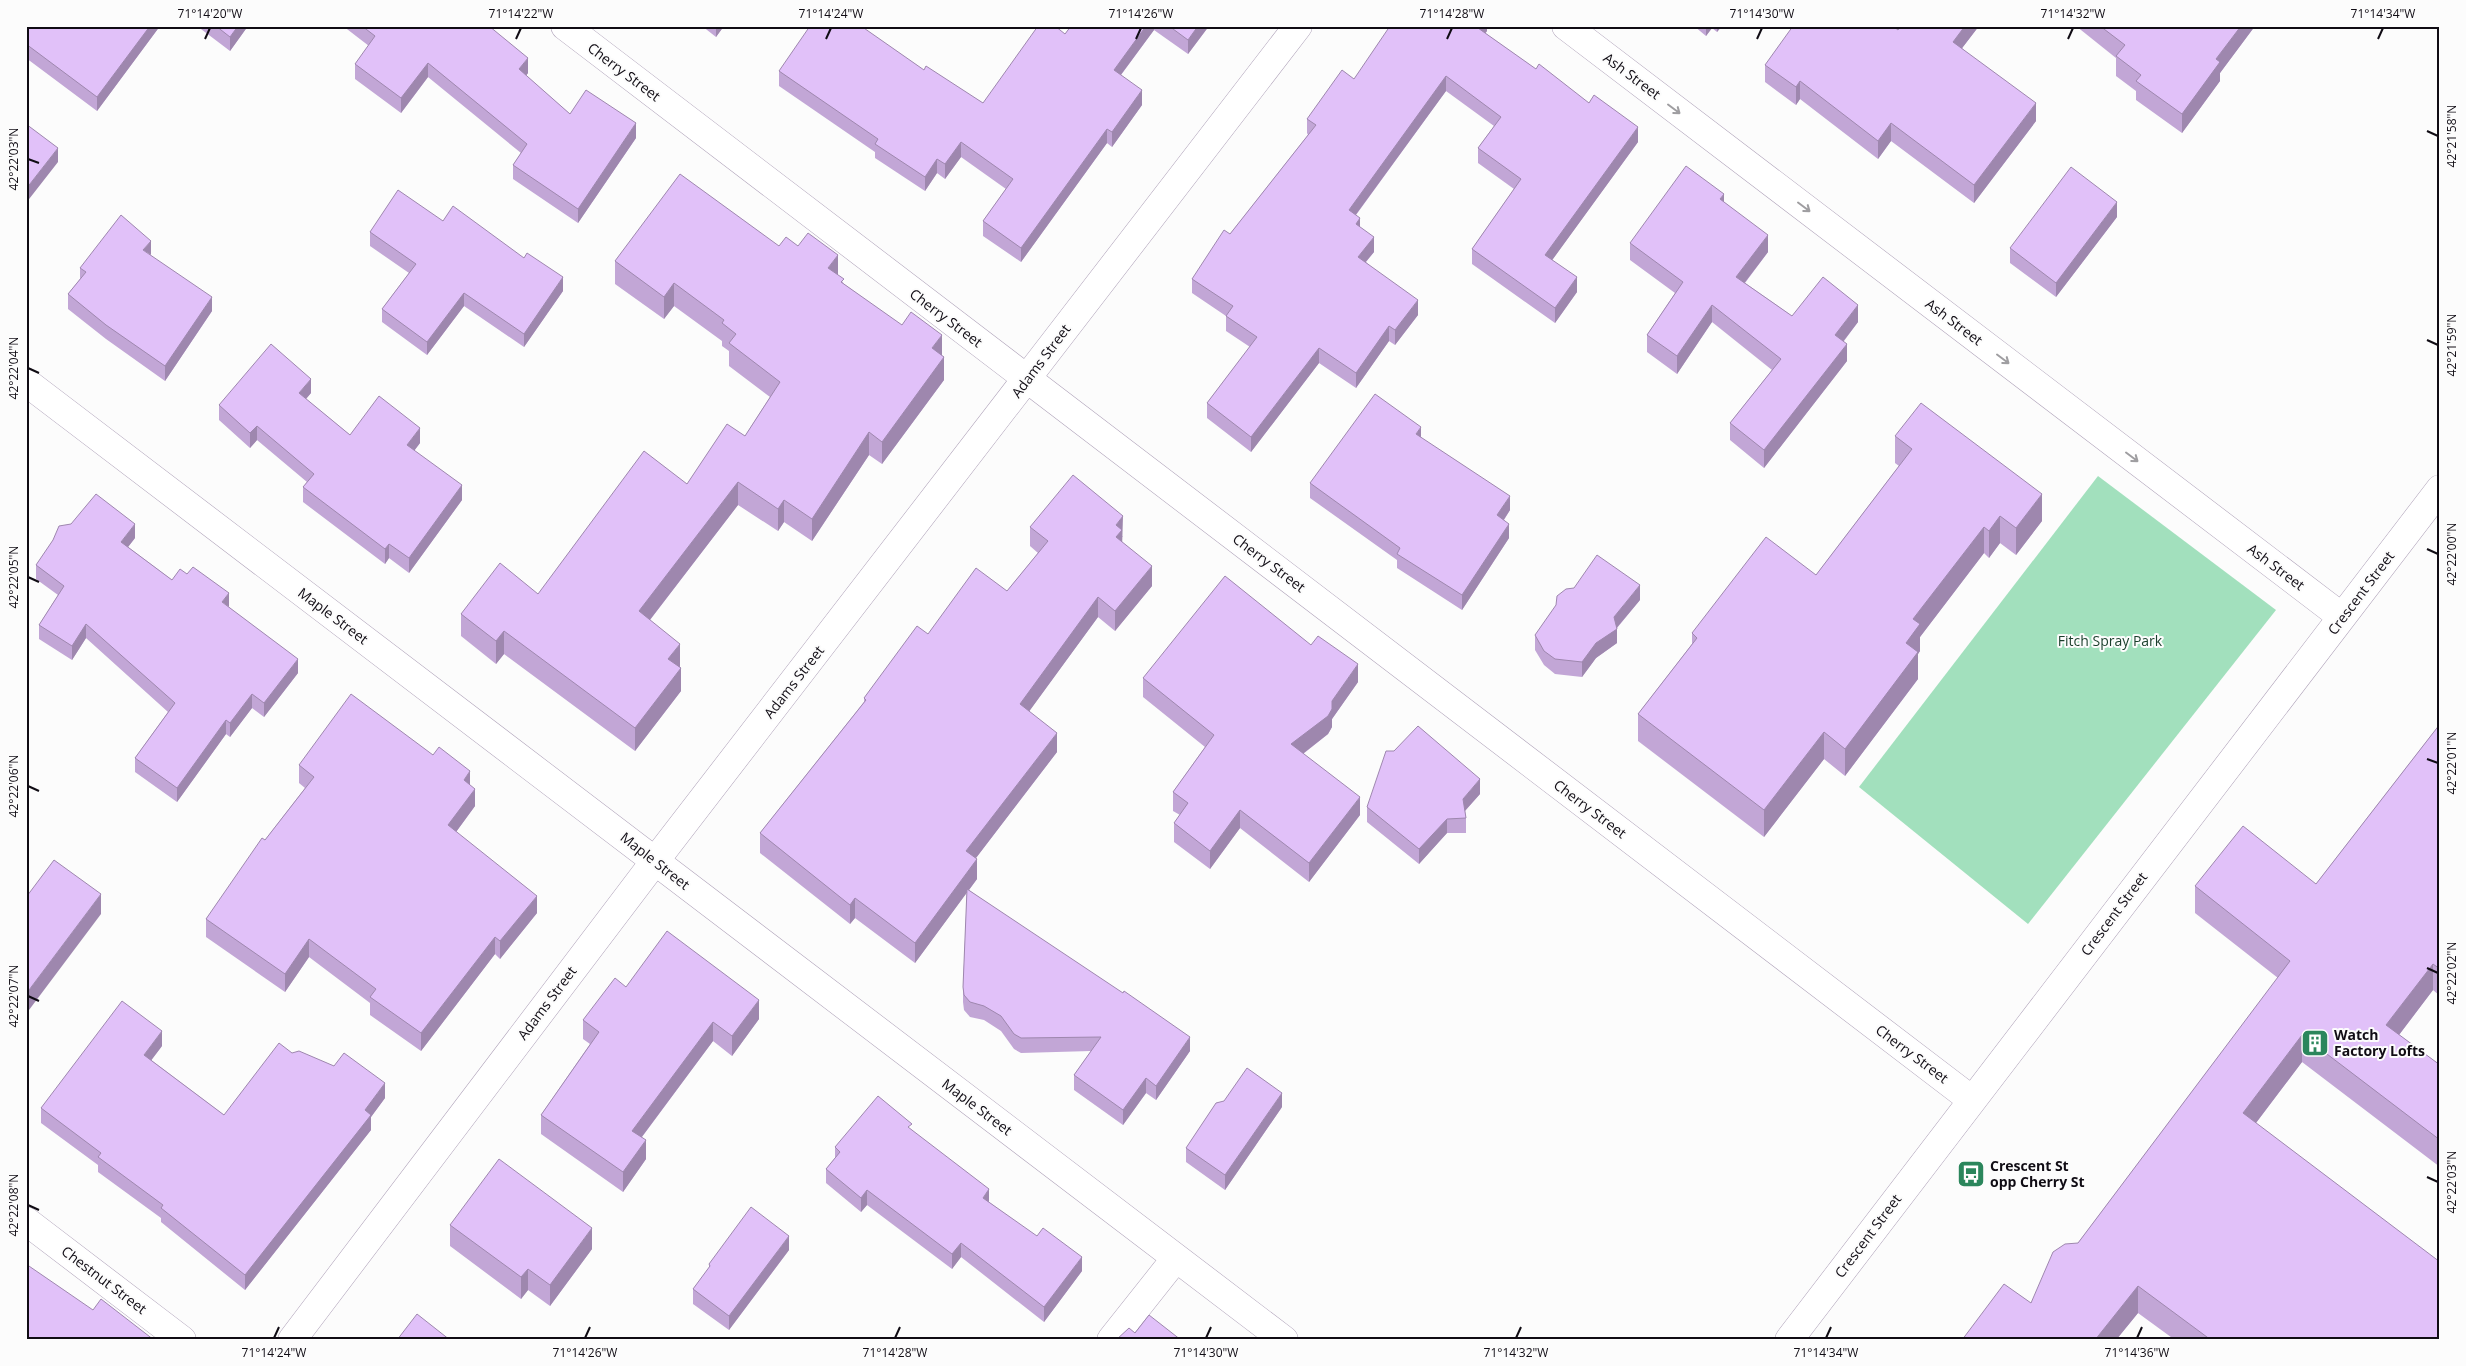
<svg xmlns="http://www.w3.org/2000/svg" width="2466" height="1366" font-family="'Open Sans',sans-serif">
<rect width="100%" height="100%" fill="#fcfcfc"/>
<!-- green -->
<path fill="#a2e0bd" d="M2098,476L2276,610L2028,924L1859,787Z"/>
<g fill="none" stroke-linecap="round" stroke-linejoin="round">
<!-- minor casing -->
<g stroke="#aea1b8" stroke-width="29">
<path id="minor" d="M565,26L1972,1100
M1566,26L2342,617
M26,382L1284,1340
M26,1221L182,1340
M292,1340L655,861L1298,26
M1111,1340L1176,1258
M1789,1340L2440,489"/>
</g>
<!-- minor -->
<use href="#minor" stroke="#fff" stroke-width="28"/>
</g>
<!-- wall -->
<path fill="#c2a6d6" d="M26,26H160L97,111L26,58Z
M197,26H248L230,51Z
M343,26H489L528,73L526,76L570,114L636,138L578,223L513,179V165L521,153L428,77L401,113L355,79V64L369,46Z
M702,26H724L716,37Z
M1071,26H1209L1188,54L1154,30L1121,75L1142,105L1112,147L1107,143L1021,262L983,236V221L1006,189L961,157L945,179L937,173L925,191L875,158V152L779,86V71L924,70L983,103L1065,34Z
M1487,26V31L1485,33L1638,142L1552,260L1577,292L1555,323L1472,264V249L1514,189L1478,163V148L1494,126L1446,91L1356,215L1360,227L1374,252L1366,262L1418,315L1395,345L1389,341L1356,388L1319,363L1251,452L1207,418V403L1250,347L1226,331V316L1192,293V279L1230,234L1308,135L1307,133V119Z
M1694,26H1722L1717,32L1712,28L1706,36Z
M1979,26L1962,48L2036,121L1974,203L1891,141L1878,159L1800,99L1796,105L1765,82V65L1898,30Z
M2076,26H2255L2220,73V81L2182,133L2136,100V91L2116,76V58Z
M1724,202L1768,252L1745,283L1792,316L1858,322L1844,341L1847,361L1764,468L1730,440V423L1772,370L1712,322L1677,374L1647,352V335L1675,293L1630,260V243Z
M2117,217L2056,297L2010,263V248Z
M443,221L563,291L524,347L464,306L427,355L382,322V309L409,273L370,246V232Z
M779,246L838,275L844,284L942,356L944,380L882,464L869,455L812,541L784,522L778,531L738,505L650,620L680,667L681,691L635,751L504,654L496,664L461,636V614L538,594L687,484L745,436L770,397L729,366V351L722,346V341L674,306L664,319L615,284V261Z
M151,256L212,311L165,381L106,339L68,309V294L80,279V268Z
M311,393L306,399L350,435L420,443L414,451L462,500L409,573L389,558L385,564L303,502V487L307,482L257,440L250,448L219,420V405Z
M1895,436L2042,521L2016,555L2000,543L1989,558L1984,553L1920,637V651L1918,654V679L1845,776L1824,759L1764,837L1638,741V714L1692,644V633L1816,575L1899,466L1895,463Z
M1421,438L1510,510L1504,520L1509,538L1462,610L1397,568V560L1310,498V483Z
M1030,527L1123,536L1122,537V542L1152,586L1115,631L1098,617L1029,711L1057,752L976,858L977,879L969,890L1190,1051L1156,1100L1146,1093L1123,1125L1074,1090V1075L1091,1051L1021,1053L1014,1049L1001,1031L984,1020L970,1017L964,1010L963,1002V987L967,892L915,963L855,918L850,924L760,853V833L864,702V698L928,634L1007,591L1038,553L1030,546Z
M135,538L128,547L172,580L229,607L298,673L264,717L252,708L230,737L226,734L177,802L135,772V758L168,712L86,638L72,660L39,639V625L58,595L36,579V565Z
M1640,600L1617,628V643L1596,658L1582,677L1555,674L1544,665L1535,650V635Z
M1143,678L1358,682L1332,719V727L1328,734L1303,754L1360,815L1309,882L1240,828L1210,869L1174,842V823L1180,815L1173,811V792L1205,747L1143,697Z
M2440,724V996L2433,990L2399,1035L2440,1065V1167L2302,1062L2256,1123L2440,1340H2175L2138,1313L2116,1340H1962L2031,1303L2078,1243L2278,978L2195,913V886L2316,884Z
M299,765L470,785L475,806L456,832L537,913L500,959L495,954L421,1051L370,1015V1003L309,957L285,992L206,937V919L265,840L305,788L299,783Z
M1480,794L1465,811L1466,818V833H1447L1419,864L1367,822V807Z
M626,987L759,1019L732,1056L713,1041L642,1137L646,1159L623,1192L541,1134V1115L590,1044L583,1039V1020Z
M162,1046L151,1060L224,1115L292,1053L385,1098L371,1117V1130L245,1290L161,1222V1218L98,1172V1165L41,1123V1108Z
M1282,1107L1225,1190L1186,1162V1148Z
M912,1130L989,1202L1082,1271L1044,1322L961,1257L952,1269L867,1205L861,1212L826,1183V1169L835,1158V1147Z
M450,1225L592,1249L550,1306L528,1290L521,1299L450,1246Z
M789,1250L729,1330L693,1304V1289L709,1268V1264Z"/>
<!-- shaded-wall -->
<path fill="#9e87ae" d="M150,26H160L97,111V97Z
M238,26H248L230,51V37Z
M716,26H724L716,37Z
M1146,26H1154V30L1114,84V70Z
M1198,26H1209L1188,54V40Z
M1479,26H1487V31L1478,43V28Z
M1706,26H1712V28L1706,36Z
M1717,26H1722L1717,32Z
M1965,26H1979L1953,60V42Z
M2241,26H2255L2220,73V81L2182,133V114L2216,59Z
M528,58V73L519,84V69Z
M428,63V77L401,113V98Z
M1446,76V91L1349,224V210Z
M1800,81V99L1796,105V87Z
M1142,90V105L1112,147V132Z
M2036,103V121L1974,203V185Z
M636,123V138L578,223V209Z
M1891,123V141L1878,159V141Z
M1638,127V142L1545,270V255Z
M1107,129V143L1021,262V248Z
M961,142V157L945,179V164Z
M58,148V162L26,203V189Z
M937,159V173L925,191V177Z
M1724,194V211L1720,199Z
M2117,202V217L2056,297V283Z
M1360,218V233L1356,224Z
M1768,235V252L1736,294V277Z
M1374,237V252L1358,271V257Z
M151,241V255L143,250Z
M838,255V278L828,268Z
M563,277V291L524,347V334Z
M1577,277V292L1555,323V308Z
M674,283V306L664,319V297Z
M464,293V306L427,355V342Z
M212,297V311L165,381V366Z
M1418,300V315L1395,345V330Z
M1712,305V322L1677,374V356Z
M1858,305V322L1835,352V335Z
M1389,326V341L1356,388V373Z
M942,335V358L932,348Z
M1847,344V361L1764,468V450Z
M1319,348V363L1251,452V437Z
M944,357V380L882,464V442Z
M311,379V393L299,407V393Z
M257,426V440L250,448V433Z
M1421,427V441L1416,434Z
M420,428V443L407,460V445Z
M869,432V455L812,541V519Z
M738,482V505L639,634V611Z
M462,485V500L409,573V558Z
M2042,494V521L2016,555V528Z
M1510,496V510L1497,530V515Z
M784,500V522L778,531V509Z
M1123,516L1122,549L1116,557V525Z
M2000,516V543L1989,558V531Z
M135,524V538L121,556V542Z
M1509,524V538L1462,610V595Z
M1984,527V553L1920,637V651L1918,654V679L1845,776V749L1906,643L1913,619Z
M389,544V558L385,564V549Z
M1152,566V586L1115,631V611Z
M1640,585V600L1614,631L1617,629V643L1596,658L1582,677V662L1614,617Z
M229,593V607L222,602Z
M1098,597V617L1020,724V704Z
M86,624V638L72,660V646Z
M504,631V654L496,664V641Z
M680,644V667L668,682V659Z
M298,659V673L264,717V703Z
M1358,664V682L1332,719V727L1328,734L1291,763V744L1332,701Z
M681,668V691L635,751V728Z
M252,694V708L230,737V723Z
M226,720V734L177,802V788Z
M1824,732V759L1764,837V810Z
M1057,733V752L966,871V851Z
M470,771V789L464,780Z
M1480,779V794L1463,813V799Z
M475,789V806L448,843V825Z
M1360,797V815L1309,882V863Z
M1240,810V828L1210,869V851Z
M1447,819V833L1419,864V849Z
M977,859V879L915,963V943Z
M101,894V914L26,1014V994Z
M537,896V913L500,959V941Z
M855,898V918L850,924V905Z
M495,937V954L421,1051V1033Z
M309,939V957L285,992V974Z
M2433,964V990L2386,1052V1025Z
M759,1000V1019L732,1056V1036Z
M713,1022V1041L632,1150V1131Z
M162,1031V1046L144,1070V1055Z
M2302,1035V1062L2243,1140V1113Z
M1190,1037V1051L1156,1100V1086Z
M1146,1078V1093L1123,1125V1110Z
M385,1083V1098L371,1117V1130L245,1290V1275L365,1110Z
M1282,1093V1107L1225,1190V1175Z
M646,1140V1159L623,1192V1172Z
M989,1189V1204L983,1198Z
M867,1190V1205L861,1212V1198Z
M592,1228V1249L550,1306V1285Z
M789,1236V1250L729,1330V1316Z
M961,1243V1257L952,1269V1254Z
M1082,1257V1271L1044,1322V1307Z
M528,1269V1290L521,1299V1277Z
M2138,1286V1313L2116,1340H2095Z"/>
<!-- building -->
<path fill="#e1c1f9" stroke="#9e87ae" d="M26,26H150L97,97L26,44Z
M216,26H238L230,37Z
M362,26H489L528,58L519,69L570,114L586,90L636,123L578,209L513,165L527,144L428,63L401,98L355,64L375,36Z
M810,26H861L924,70L926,66L983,103L1038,26H1055L1065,34L1071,26H1146L1114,70L1142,90L1112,132L1107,129L1021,248L983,221L1013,179L961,142L945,164L937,159L925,177L875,144L878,139L779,71Z
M1169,26H1198L1188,40Z
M1390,26H1479L1478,28L1536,69L1539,64L1589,103L1594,95L1638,127L1545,255L1577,277L1555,308L1472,249L1521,179L1478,148L1501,117L1446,76L1349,210L1360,218L1356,224L1374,237L1358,257L1418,300L1395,330L1389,326L1356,373L1319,348L1251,437L1207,403L1257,337L1226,316L1233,306L1192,279L1224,230L1230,234L1316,125L1307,119L1342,70L1354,79Z
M1793,26H1893L1898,30L1901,26H1965L1953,42L2036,103L1974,185L1891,123L1878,141L1800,81L1796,87L1765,65Z
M2100,26H2241L2216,59L2220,62L2182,114L2136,81L2141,75L2116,56L2125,45Z
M26,124L58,148L26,189Z
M1686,166L1724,194L1720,199L1768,235L1736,277L1792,316L1823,277L1858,305L1835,335L1847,344L1764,450L1730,423L1781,359L1712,305L1677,356L1647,335L1683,282L1630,243Z
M2071,167L2117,202L2056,283L2010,248Z
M680,174L779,246L786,237L798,246L808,233L838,255L828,268L844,279L841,282L902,325L911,312L942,335L932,348L944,357L882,442L869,432L812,519L784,500L778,509L738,482L639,611L680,644L668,659L681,668L635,728L504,631L496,641L461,614L500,563L538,594L644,451L687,484L727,424L745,436L780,382L729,343L736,334L722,323L724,320L674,283L664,297L615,261Z
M398,190L443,221L453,206L524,258L527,253L563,277L524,334L464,293L427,342L382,309L416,264L370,232Z
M121,215L151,241L143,250L212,297L165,366L106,325L68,294L86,272L80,268Z
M271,344L311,379L299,393L350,435L379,396L420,428L407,445L462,485L409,558L389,544L385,549L303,487L314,474L257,426L250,433L219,405Z
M1375,394L1421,427L1416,434L1510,496L1497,515L1509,524L1462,595L1397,554L1400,548L1310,483Z
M1921,403L2042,494L2016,528L2000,516L1989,531L1984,527L1913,619L1920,624L1906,643L1918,652L1845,749L1824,732L1764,810L1638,714L1697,638L1692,633L1766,537L1816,575L1912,449L1895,436Z
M1073,475L1123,516L1116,525L1122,530L1116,537L1152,566L1115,611L1098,597L1020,704L1057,733L966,851L977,859L915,943L855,898L850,905L760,833L866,700L864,698L917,626L928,634L976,568L1007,591L1048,541L1030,527Z
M96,494L135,524L121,542L172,580L180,569L187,574L193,567L229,593L222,602L298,659L264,703L252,694L230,723L226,720L177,788L135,758L175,703L86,624L72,646L39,625L64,586L36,565L53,540L59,526L71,524Z
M1597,555L1640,585L1614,617L1617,629L1596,643L1582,662L1555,659L1544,651L1535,635L1556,605L1557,596L1566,589L1574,588Z
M1225,576L1311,645L1318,636L1358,664L1332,701V709L1328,716L1291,744L1360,797L1309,863L1240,810L1210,851L1174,823L1188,803L1173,792L1214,735L1143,678Z
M351,694L433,755L439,747L470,771L464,780L475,789L448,825L537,896L500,941L495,937L421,1033L370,997L376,989L309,939L285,974L206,919L262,838L265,840L314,777L299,765Z
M2440,724V969L2433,964L2386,1025L2440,1065V1140L2302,1035L2243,1113L2440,1262V1340H2211L2138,1286L2095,1340H1962L2004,1284L2031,1303L2053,1252L2065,1244L2078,1243L2290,961L2195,886L2243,826L2316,884Z
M1418,726L1480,779L1463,799L1466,818L1447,819L1419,849L1367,807L1386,751H1394Z
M54,860L101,894L26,994V896H27Z
M967,889L1123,993L1124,991L1190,1037L1156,1086L1146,1078L1123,1110L1074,1075L1101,1037L1021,1038L1014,1034L1001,1016L984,1006L970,1002L964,995L963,987Z
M667,931L759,1000L732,1036L713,1022L632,1131L646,1140L623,1172L541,1115L599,1032L583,1020L615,978L626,987Z
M122,1001L162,1031L144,1055L224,1115L279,1043L292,1053L299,1051L334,1066L344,1053L385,1083L365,1110L371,1115L245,1275L161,1208L163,1205L98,1157L101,1153L41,1108Z
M1247,1068L1282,1093L1225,1175L1186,1148L1216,1103L1224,1101Z
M878,1096L912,1124L908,1127L989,1189L983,1198L1037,1236L1043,1228L1082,1257L1044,1307L961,1243L952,1254L867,1190L861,1198L826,1169L840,1152L835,1147Z
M499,1159L592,1228L550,1285L528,1269L521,1277L450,1225Z
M751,1207L789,1236L729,1316L693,1289L710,1266L709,1264Z
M26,1264L93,1310L101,1299L154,1340H26Z
M417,1314L450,1340H397Z
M1149,1315L1181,1340H1116L1129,1328L1135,1333Z"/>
<!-- one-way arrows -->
<defs><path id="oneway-shaft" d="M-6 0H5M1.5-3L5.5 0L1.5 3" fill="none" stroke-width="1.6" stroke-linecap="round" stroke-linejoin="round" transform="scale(1.25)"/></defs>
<g stroke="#9f9ea1">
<use href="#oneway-shaft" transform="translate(1674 109) rotate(37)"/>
<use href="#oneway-shaft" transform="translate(1804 207) rotate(37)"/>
<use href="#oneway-shaft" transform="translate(2003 359) rotate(37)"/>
<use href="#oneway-shaft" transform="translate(2132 457) rotate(37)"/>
</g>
<!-- ticks -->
<path fill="none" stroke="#100c14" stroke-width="2" d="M205,39L210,28M516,39L521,28M826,39L831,28M1136,39L1141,28M1447,39L1452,28M1757,39L1762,28M2068,39L2073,28M2378,39L2383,28M2427,131L2438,136M28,159L39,163M2427,340L2438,345M28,368L39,373M2427,549L2438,554M28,577L39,582M2427,759L2438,763M28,786L39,791M2427,968L2438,973M28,996L39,1001M2427,1177L2438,1182M28,1205L39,1210M274,1338L279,1327M585,1338L590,1327M895,1338L900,1327M1206,1338L1211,1327M1516,1338L1521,1327M1826,1338L1831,1327M2137,1338L2142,1327"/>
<!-- icons -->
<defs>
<g id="building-square" transform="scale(1.4375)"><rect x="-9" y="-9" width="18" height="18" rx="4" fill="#2b865c" stroke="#fcfcfc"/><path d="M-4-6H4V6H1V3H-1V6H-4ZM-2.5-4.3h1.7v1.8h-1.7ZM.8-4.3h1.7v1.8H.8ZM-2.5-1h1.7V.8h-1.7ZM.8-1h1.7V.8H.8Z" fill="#fff"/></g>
<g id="bus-square" transform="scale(1.4375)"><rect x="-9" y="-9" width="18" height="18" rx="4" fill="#2b865c" stroke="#fcfcfc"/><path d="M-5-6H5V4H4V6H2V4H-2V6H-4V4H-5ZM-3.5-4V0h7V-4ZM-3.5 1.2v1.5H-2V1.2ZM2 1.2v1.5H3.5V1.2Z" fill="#fff"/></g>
</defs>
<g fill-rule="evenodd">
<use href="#building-square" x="2315" y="1043"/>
<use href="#bus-square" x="1971" y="1174"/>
</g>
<g text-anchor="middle" stroke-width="4" stroke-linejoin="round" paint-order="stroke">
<!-- street labels -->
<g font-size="14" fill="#100c14" stroke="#fcfcfc">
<text transform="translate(624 72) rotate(37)" y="5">Cherry Street</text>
<text transform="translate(1632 76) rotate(37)" y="5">Ash Street</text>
<text transform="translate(946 318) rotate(37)" y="5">Cherry Street</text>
<text transform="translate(1954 322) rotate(37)" y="5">Ash Street</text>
<text transform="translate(1041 361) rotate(-53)" y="5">Adams Street</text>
<text transform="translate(1269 563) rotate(37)" y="5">Cherry Street</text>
<text transform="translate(2276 567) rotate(37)" y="5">Ash Street</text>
<text transform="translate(2361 593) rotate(-53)" y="5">Crescent Street</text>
<text transform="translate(333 616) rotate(37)" y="5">Maple Street</text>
<text transform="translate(794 682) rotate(-52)" y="5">Adams Street</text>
<text transform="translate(1590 809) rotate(37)" y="5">Cherry Street</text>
<text transform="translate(655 861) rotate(38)" y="5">Maple Street</text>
<text transform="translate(2114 914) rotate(-53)" y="5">Crescent Street</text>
<text transform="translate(547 1003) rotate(-53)" y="5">Adams Street</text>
<text transform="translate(1912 1054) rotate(37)" y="5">Cherry Street</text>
<text transform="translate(977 1107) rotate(37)" y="5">Maple Street</text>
<text transform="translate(1868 1236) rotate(-53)" y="5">Crescent Street</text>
<text transform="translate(104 1280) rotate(37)" y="5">Chestnut Street</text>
</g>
<!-- park labels -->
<g font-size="14" fill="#193e2b" stroke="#fcfcfc">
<text x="2110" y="646">Fitch Spray Park</text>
</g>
<!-- poi labels -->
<g font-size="14" font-weight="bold" fill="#100c14" stroke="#fcfcfc" text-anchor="start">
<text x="2334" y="1040">Watch<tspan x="2334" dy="16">Factory Lofts</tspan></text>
<text x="1990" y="1171">Crescent St<tspan x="1990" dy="16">opp Cherry St</tspan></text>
</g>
</g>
<!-- border -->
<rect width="2466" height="1366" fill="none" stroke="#fcfcfc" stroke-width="55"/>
<rect x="28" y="28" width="2410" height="1310" fill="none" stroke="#100c14" stroke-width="2"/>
<g font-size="12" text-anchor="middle" fill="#100c14">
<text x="210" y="18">71°14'20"W</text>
<text x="521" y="18">71°14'22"W</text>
<text x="831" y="18">71°14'24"W</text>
<text x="1141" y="18">71°14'26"W</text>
<text x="1452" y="18">71°14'28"W</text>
<text x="1762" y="18">71°14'30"W</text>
<text x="2073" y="18">71°14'32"W</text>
<text x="2383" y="18">71°14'34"W</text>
<text transform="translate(2452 136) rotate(-90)" y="4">42°21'58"N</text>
<text transform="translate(14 159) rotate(-90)" y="4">42°22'03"N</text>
<text transform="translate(2452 345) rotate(-90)" y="4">42°21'59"N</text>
<text transform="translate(14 368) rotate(-90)" y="4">42°22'04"N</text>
<text transform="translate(2452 554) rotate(-90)" y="4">42°22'00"N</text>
<text transform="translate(14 577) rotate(-90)" y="4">42°22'05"N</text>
<text transform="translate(2452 763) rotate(-90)" y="4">42°22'01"N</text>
<text transform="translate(14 786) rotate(-90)" y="4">42°22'06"N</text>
<text transform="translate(2452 973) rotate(-90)" y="4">42°22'02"N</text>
<text transform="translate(14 996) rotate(-90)" y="4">42°22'07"N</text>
<text transform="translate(2452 1182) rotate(-90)" y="4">42°22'03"N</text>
<text transform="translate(14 1205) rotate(-90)" y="4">42°22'08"N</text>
<text x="274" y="1357">71°14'24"W</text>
<text x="585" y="1357">71°14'26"W</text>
<text x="895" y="1357">71°14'28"W</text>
<text x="1206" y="1357">71°14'30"W</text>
<text x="1516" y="1357">71°14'32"W</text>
<text x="1826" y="1357">71°14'34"W</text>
<text x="2137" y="1357">71°14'36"W</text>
</g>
</svg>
